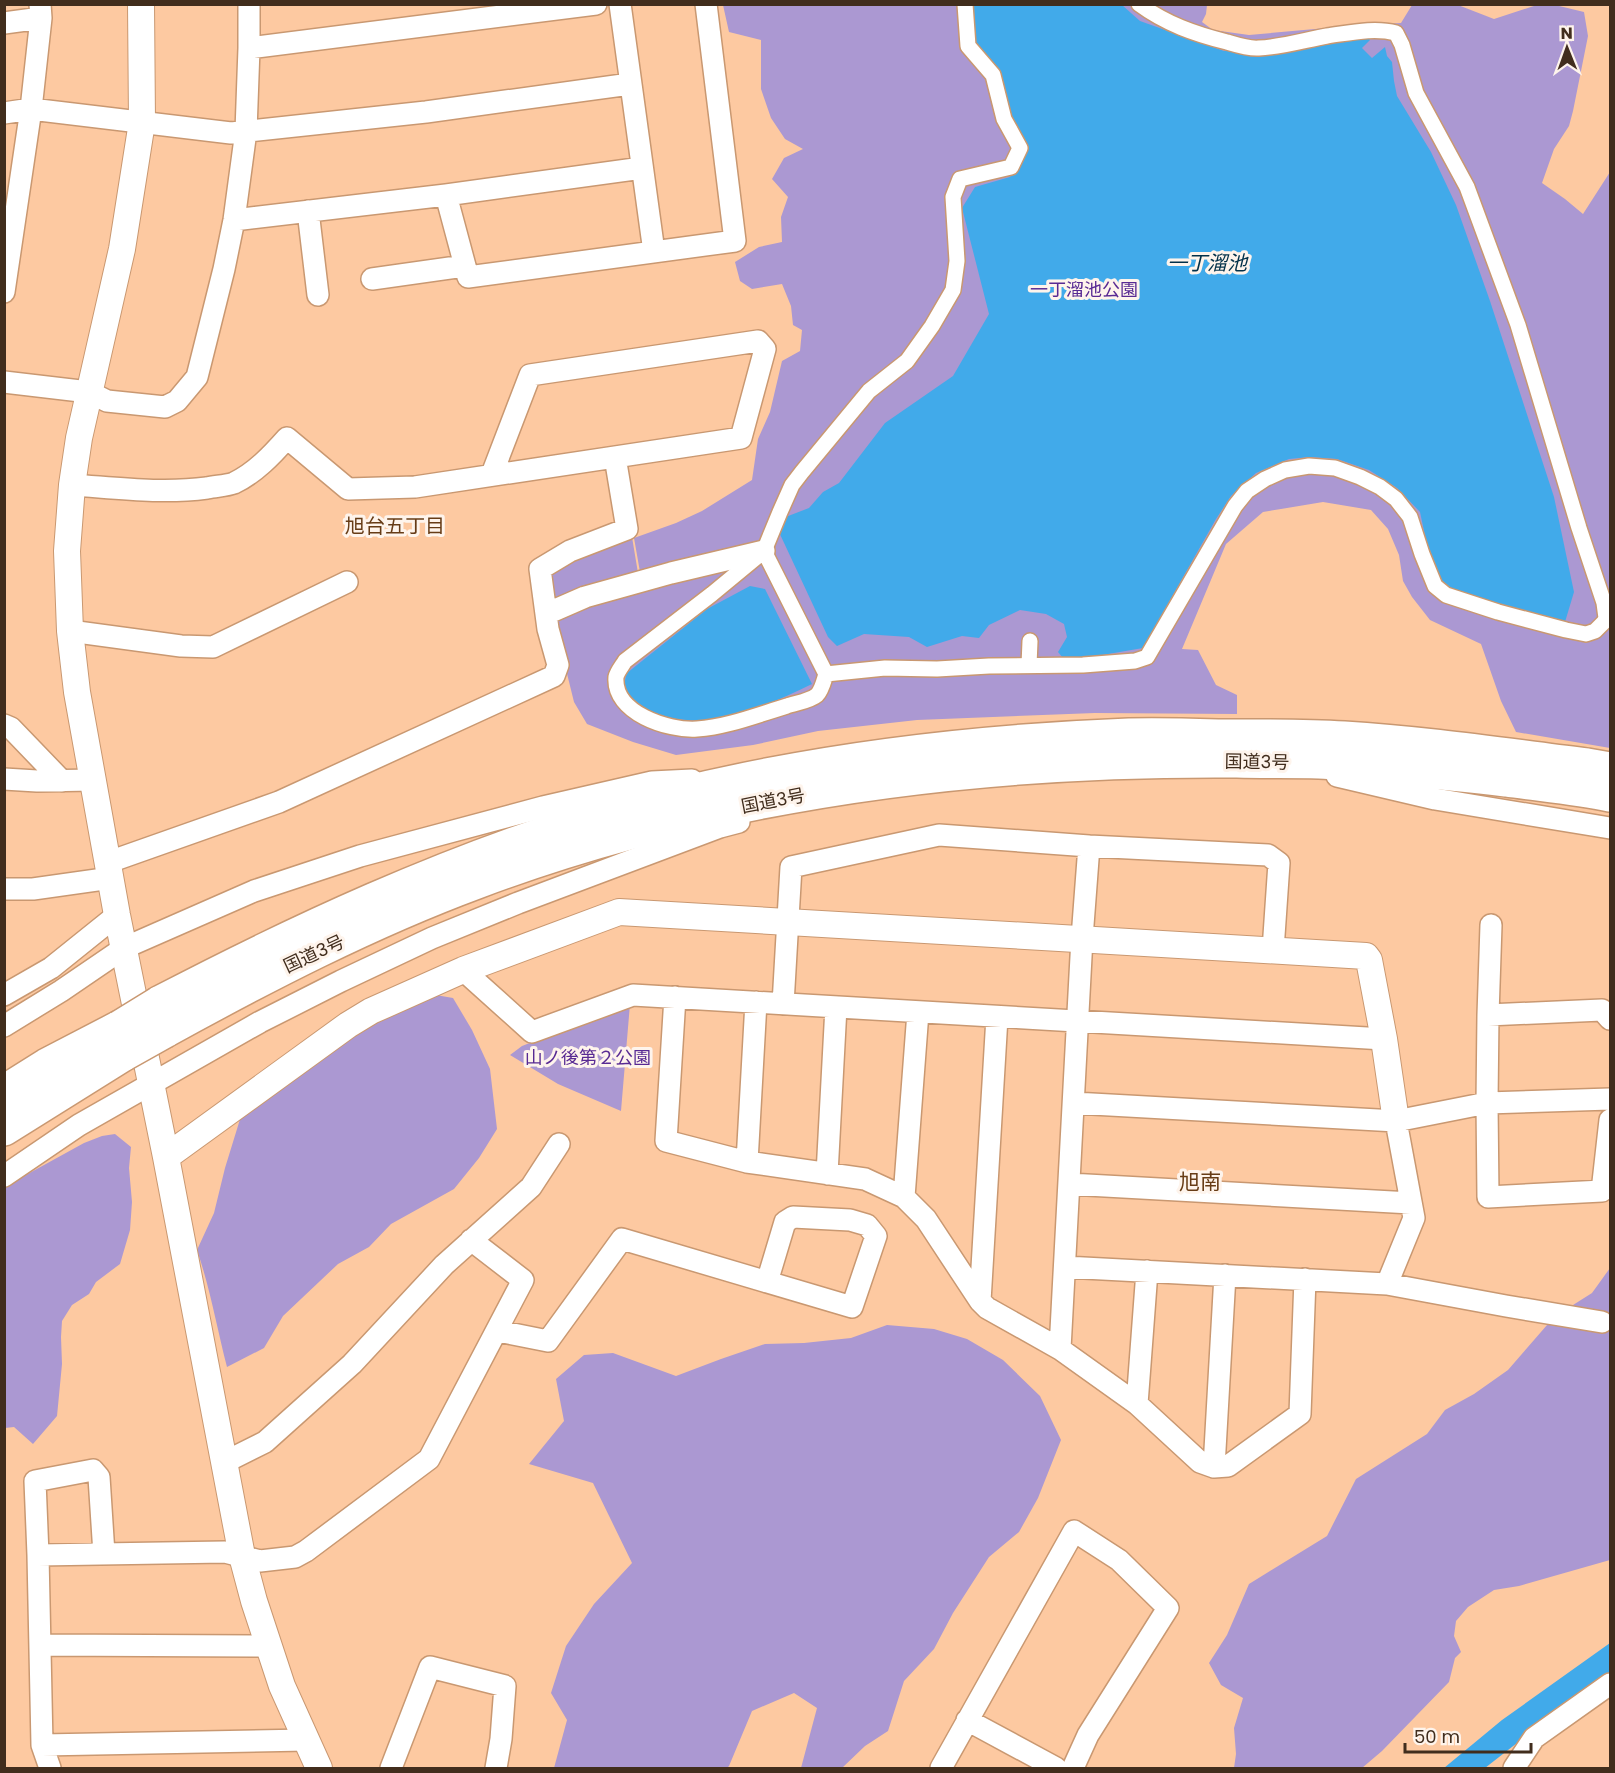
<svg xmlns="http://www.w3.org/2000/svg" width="1615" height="1773" font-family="Poppins,'Noto Sans JP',sans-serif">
<rect width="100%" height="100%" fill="#fdc9a1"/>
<!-- green -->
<path fill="#ab98d2" d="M723,5H1207L1206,14L1202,22L1213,30L1249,35L1360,25L1401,23L1412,5H1458L1494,19L1537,5H1555L1584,12L1588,36L1573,111L1569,126L1554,149L1542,183L1565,199L1583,214L1610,172V748L1516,732L1501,701L1481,644L1430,620L1412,597L1403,581L1399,555L1388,529L1371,510L1323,502L1263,512L1226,544L1182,649L1198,650L1216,685L1237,695V714L1095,713L917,720L818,731L753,745L676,755L633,742L587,724L574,702L554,621L640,572L634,538L676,523L702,511L752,480L758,439L770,412L782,361L800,351L802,330L793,325L791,306L782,284L752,289L740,281L735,262L759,247L782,242L781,217L788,197L772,179L784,158L803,149L785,139L771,118L761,89V40L729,32Z
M632,537L639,579L549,607L544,570Z
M430,994L453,998L472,1030L490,1069L497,1129L479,1158L454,1189L391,1224L369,1247L338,1264L283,1316L264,1348L227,1367C217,1328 210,1288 197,1250L214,1213L225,1168L241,1116L339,1042Z
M630,1004L621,1111L558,1084L510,1055L522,1046Z
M115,1134L131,1147L129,1168L132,1202L130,1230L120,1264L96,1282L89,1294L72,1305L62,1321L61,1337L62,1364L57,1416L33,1444L14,1427L5,1428L4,1187L84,1143L102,1136Z
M1610,1268V1560L1519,1586L1494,1590L1468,1607L1456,1621L1454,1636L1461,1652L1455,1658L1449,1682L1382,1751L1362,1768H1234L1236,1754L1234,1728L1243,1698L1221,1685L1209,1663L1227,1635L1249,1584L1327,1536L1356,1479L1427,1434L1445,1410L1474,1394L1508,1370L1554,1317L1592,1293Z
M887,1325L934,1329L967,1339L1003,1360L1040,1396L1061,1440L1038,1498L1019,1532L989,1557L953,1613L934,1649L904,1681L888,1731L865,1746L842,1768H801L817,1708L794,1693L752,1711L729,1766L727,1768H554L567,1720L551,1693L566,1646L594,1604L632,1563L593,1483L529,1464L564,1421L556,1379L584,1355L613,1353L676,1376L721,1359L765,1344L804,1343L851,1338Z"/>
<!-- water -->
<path fill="#41aaea" d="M971,5H1122L1140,21L1224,51H1298L1327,43L1367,36L1370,40L1362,48L1372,58L1385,47L1387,56L1392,62L1394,81L1397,96L1431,152L1456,205L1490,301L1554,497L1574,592L1565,622L1509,610L1451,591L1438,578L1428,550L1420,512L1397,488L1369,470L1337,459L1310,457L1289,459L1256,473L1231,496L1216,519L1143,648L1079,659L1063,658L1058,652L1067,637L1064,624L1046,614L1020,610L989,625L979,638L962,636L927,647L909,637L864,634L837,646L828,637L778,530L783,518L809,508L823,492L839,483L885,423L953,376L989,314L962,208L975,187L1010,177L1026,147L970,43Z
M750,586L765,589L812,684C766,706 709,733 658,714C651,711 643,709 637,705C626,697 622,686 627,673L707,609Z
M1610,1643V1675L1539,1726L1485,1768H1444L1502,1720Z"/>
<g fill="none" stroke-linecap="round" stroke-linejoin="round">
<!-- pedestrian casing -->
<g stroke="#c99871" stroke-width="18">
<path id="pedestrian" d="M764,551L826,674C824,680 822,690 817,695C810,701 796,703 787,706C757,715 727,727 697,729C668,731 613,713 616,677C617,672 622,666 625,661L712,594L764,551L780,512L792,485L802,472L869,391L907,361L932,326L953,290L957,261L953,197L960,179L1011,167L1020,148L1004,119L993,75L968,46L965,4
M1029,665L1030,641
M826,674L885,668L937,669L989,666L1083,665L1135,661L1147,657L1235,506L1247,491L1265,479L1285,470L1309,466L1335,468L1360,477L1380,487L1396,499L1410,517L1422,554L1435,586L1446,595L1498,612L1566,630L1586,634L1595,631L1604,622L1606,618L1604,603L1579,528L1518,325L1467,187L1416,93L1402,45L1396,33C1374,27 1349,33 1327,36C1305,40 1282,47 1259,48C1249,49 1237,45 1227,42C1195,34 1166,24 1139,4"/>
</g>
<!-- minor casing -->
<g stroke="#c99871" stroke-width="24">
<path id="minor" d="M620,4L654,252
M4,23L41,18
M249,48L596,4
M4,113L31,109L231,133L426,112L630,84
M446,195L468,277L735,241L706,4
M308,211L318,295
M234,220L446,195L642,168
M372,279L464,266
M4,292L31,109L41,18L40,4
M4,382L89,392L107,401L165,407L177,401L197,377L224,269L234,220L246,131L249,48V4
M72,485C117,488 162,494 207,488C216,486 226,486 234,483C255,473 272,455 287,438L348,489L415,487L741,438L765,349L758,341L530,375L492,474
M546,614L585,597L671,573L764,551
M70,631L181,646L213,647L347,582
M4,725L11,728L62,781
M1337,776L1435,799L1610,828
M4,779L37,781L93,780
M109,862L279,802L554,676L558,665L548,629L540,569L570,551L627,529L615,457
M4,889H33L111,878
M463,970L532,1032L633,995L1384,1039
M4,995L51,968L117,915
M675,997L666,1141L747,1162L865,1179L904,1197L926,1219L980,1301L987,1308L1060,1349L1137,1404L1200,1462L1214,1467L1228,1466L1300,1414L1305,1279
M783,1004L791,867L939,835L1089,846L1268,855L1279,863L1273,950
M1488,1015L1491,925
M1610,1019L1602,1010L1488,1015L1487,1103L1610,1099
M4,1026L61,991L124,948L254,891L360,856L543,807L652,782L692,780
M1074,1103L1396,1121L1487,1103L1488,1197L1602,1191L1610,1120
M747,1162L756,1002
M827,1174L836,1007
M4,1176L79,1125L260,1022L341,981L432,938L518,903L720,827L739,822
M1069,1184L1411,1203
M904,1197L918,1012
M1065,1267L1387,1284L1506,1306L1602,1322
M1387,1284L1414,1218L1396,1121
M980,1301L997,1017
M498,1331L548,1341L622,1239L852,1307L876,1236L867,1225L850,1220L793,1217L785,1222L767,1282
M1060,1349L1082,938L1089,846
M1137,1404L1147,1271
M225,1462L265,1442L352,1364L444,1265L531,1187L559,1144
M1214,1467L1225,1275
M38,1555L35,1481L93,1470L99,1477L104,1554
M40,1645L268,1646
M967,1720L1056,1768
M42,1745L306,1740
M50,1768L42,1745L38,1555L225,1552L260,1561L295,1557L306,1551L429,1459L523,1280L471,1240
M391,1768L430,1667L505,1686L501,1739L496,1768
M941,1768L1074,1531L1119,1560L1168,1608L1088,1735L1073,1768
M1514,1768L1534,1738L1610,1684"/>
</g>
<!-- tertiary casing -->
<g stroke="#c99871" stroke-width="28">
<path id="tertiary" d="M141,4L142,122L122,249L79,438L72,485L67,551L70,631L77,692L117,915L166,1157L242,1556L254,1601L282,1686L319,1768
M166,1157L348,1025L371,1011L463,970L619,912L1366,956L1369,960L1384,1039L1396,1121"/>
</g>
<!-- trunk casing -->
<g stroke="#c99871" stroke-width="36">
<path id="trunk" d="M159,1003C299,930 444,863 595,817C768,765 949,742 1129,735C1158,734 1188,735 1218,736C1260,736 1302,735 1344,738C1425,743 1506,755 1587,765L1610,769
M165,1031C265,976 369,922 477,882C719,791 979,759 1237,761C1264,762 1292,761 1319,762C1339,763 1359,766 1379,767C1422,771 1464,775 1506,780C1541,785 1576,788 1610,795
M4,1092L47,1065L120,1027
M4,1129L124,1054"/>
</g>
<!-- pedestrian -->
<use href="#pedestrian" stroke="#fff" stroke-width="15"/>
<!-- minor -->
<use href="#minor" stroke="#fff" stroke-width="21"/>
<!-- tertiary -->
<use href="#tertiary" stroke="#fff" stroke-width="26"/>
<!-- trunk -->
<use href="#trunk" stroke="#fff" stroke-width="33"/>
<!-- trunk-bridge casing -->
<g stroke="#c99871" stroke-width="36" stroke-linecap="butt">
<path id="trunk-bridge" d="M120,1027L159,1003
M124,1054L165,1031"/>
</g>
<!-- trunk-bridge -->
<use href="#trunk-bridge" stroke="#fff" stroke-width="33"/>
</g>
<g text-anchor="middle" stroke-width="6" stroke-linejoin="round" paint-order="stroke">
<!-- park labels -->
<g font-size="18" fill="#582a93" stroke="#fef4ec">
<text x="1084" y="296">一丁溜池公園</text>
<text x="588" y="1064">山ノ後第２公園</text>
</g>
<!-- street labels -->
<g font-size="18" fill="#412d1d" stroke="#fef4ec">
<text transform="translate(1257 762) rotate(1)" y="6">国道3号</text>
<text transform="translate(773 801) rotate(-11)" y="6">国道3号</text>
<text transform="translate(314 954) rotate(-25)" y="6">国道3号</text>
</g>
<!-- water labels -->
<g font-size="20" font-style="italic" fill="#023049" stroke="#fef4ec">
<text x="1207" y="270">一丁溜池</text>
</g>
<!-- neighbourhood labels -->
<g font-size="20" fill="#673c16" stroke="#fef4ec">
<text x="395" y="533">旭台五丁目</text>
</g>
<!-- quarter labels -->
<g font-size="21" fill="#673c16" stroke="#fef4ec">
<text x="1200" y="1189">旭南</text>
</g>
</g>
<!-- border -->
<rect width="1615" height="1773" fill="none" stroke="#412d1d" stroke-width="12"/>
<!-- north arrow -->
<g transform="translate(1567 48) rotate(359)" stroke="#fef4ec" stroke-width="4.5" paint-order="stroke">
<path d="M0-4.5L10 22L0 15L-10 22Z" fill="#412d1d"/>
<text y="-9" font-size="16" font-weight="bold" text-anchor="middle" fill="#412d1d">N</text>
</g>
<!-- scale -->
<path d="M1405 1743v9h126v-9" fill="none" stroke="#412d1d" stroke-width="3"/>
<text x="1414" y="1743" font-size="18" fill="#412d1d" stroke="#fef4ec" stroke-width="4.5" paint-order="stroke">50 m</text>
</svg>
